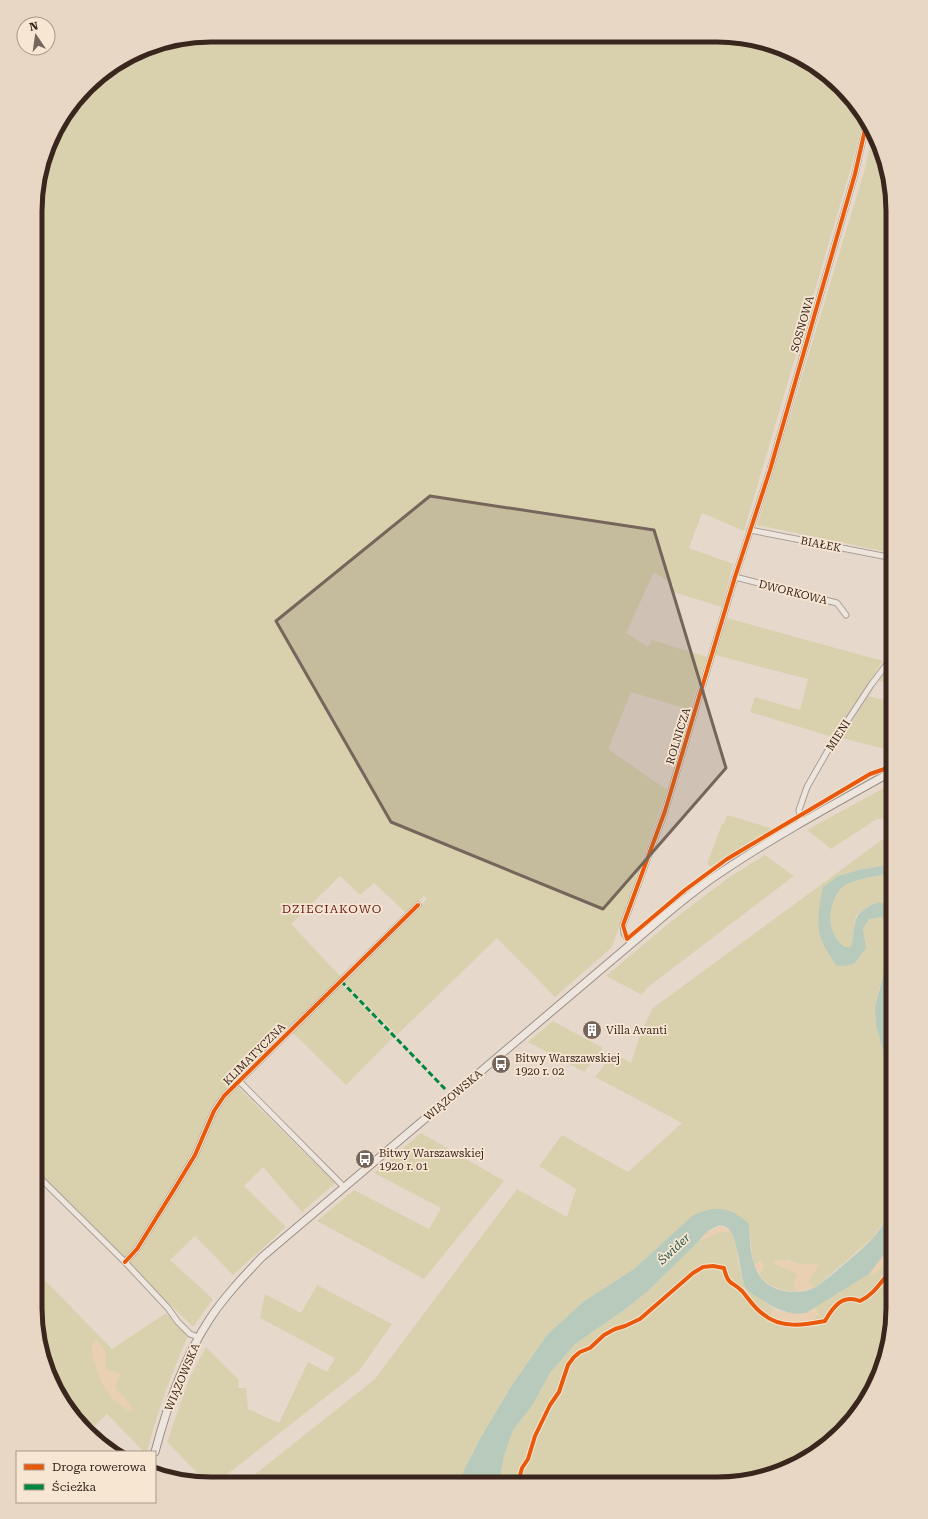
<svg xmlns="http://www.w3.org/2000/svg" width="928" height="1519" font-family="'Roboto Serif',serif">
<rect width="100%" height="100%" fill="#e6d9cc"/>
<!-- green -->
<path fill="#d9d1ae" d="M211,35L740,37C755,40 772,43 785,49C816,63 847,87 864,117L853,161L744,531L702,513L689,548L733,564L722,607L673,592L674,585L654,572L626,633L648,647L652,640L707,657L690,710L631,692L608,749L667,790L612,947L555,997L497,938L397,1035L344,982L427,899L424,896L406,913L374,883L360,895L340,876L291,924L341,977L233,1082L335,1183L302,1212L263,1167L244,1186L286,1227L233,1275L195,1236L170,1260L213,1299L193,1327L35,1171L36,188L53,133L95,79L144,48Z
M873,132L880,144L893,211V553L757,525L864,172Z
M727,618L883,661L833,737L750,712L755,697L800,710L808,679L715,655Z
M893,663V685L879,681Z
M868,696L893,702V761L888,765L884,749L842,738Z
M893,783V817L877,819L831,849L807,830Z
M727,815L774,829L712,867L707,864L722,824H724Z
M893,835V864L858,870L838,876L819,931L854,964L866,948L863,929L869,919L882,917L888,927L893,942V959L884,973L879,989L875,1007L876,1026L883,1050L893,1062V1207L874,1237L815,1288L808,1281L819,1265L801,1264L787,1260L773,1263L799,1274L794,1283L796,1292C780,1290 768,1288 759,1274L764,1267L761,1261L754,1265L752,1253L749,1224L692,1216L634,1269L583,1302L547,1335L512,1385L481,1437L464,1470L460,1483H244L375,1379L517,1189L567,1217L576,1189L539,1166L562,1135L628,1172L682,1123L595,1077L613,1053L631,1063L641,1032L653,1008L887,836Z
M765,855L794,876L648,987L642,995L606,976L674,919L728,878Z
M893,874V908L891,907L868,906L856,916L851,947H845C839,942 834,937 832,930C828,916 832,895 844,886C857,878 878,876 893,874Z
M341,984L393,1038L346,1085L293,1033Z
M553,1021L603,1048L584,1072L528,1042Z
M421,1133L504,1181L424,1279L317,1221L354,1190L429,1229L441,1208L374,1173Z
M720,1232H731L737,1246L738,1261L743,1282L757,1297L776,1310L771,1311L819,1315L815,1307L869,1274L893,1243V1320L884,1365L857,1415L824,1448L784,1471L717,1484L499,1483L504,1456L513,1430L532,1406L550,1373L575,1344L624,1310L648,1291L699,1241Z
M35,1270L112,1349L166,1313L188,1336C171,1375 158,1410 147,1452H144L107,1414L88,1432L71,1415L48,1375L35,1308Z
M317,1285L392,1324L359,1371L216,1483H207L167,1442L189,1379L206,1347L239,1380L238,1388H246L248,1409L279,1423L308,1362L327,1372L335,1358L260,1318L265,1294L301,1313Z"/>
<!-- sand -->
<path fill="#ead0b3" d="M721,1226L726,1227L731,1232H720L699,1241L706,1232Z
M893,1243C893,1255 883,1265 875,1274H869Z
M777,1259L801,1264L820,1265L808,1281L815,1288L796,1292L794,1283L798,1274L773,1263Z
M761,1261L765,1267L759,1274L754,1265Z
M815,1307L819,1315C799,1328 792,1324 771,1316V1311C776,1309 779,1311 784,1312C796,1316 804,1314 815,1307Z
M95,1339C107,1351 107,1353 105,1369L121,1374L115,1387L134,1409L130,1412C124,1407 116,1403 111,1397C103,1388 91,1359 92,1348C92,1345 94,1342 95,1339Z"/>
<!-- water -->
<path fill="#b8cabb" d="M893,864V874C878,876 857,878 844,886C832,895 828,916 832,929C834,937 839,942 845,947H851C857,921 850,913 879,902L891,907L893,908V942L888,927L882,917L869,919L863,929L866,948L854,964L843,966L836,965C829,954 821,943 819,931C817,917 820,901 823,887L838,876L858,870Z
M893,959V1062L883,1050L876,1026L875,1007L884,972Z
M893,1207V1243L869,1274L806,1313C787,1315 776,1309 760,1299C756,1296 749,1293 746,1288C738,1276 740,1220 718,1226C709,1229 704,1234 699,1241L648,1291L624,1310L575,1344L550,1373L532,1406L513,1430L504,1456L499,1483H460L464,1470L481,1437L512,1385L547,1335L583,1302L634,1269L692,1216C715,1205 729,1206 749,1224C750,1241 750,1260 759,1275C769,1292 797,1296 814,1288C820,1286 871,1242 875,1236C882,1227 887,1217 893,1207Z"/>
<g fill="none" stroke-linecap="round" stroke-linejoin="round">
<!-- minor casing -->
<g stroke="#ab9f96" stroke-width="7">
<path id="minor" d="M750,530L893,558
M735,577L837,603L846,615
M801,822L799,810L807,787L827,752L871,685L893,656
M631,944L624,933L623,925L665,811L735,577L770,470L855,174L867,121
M239,1081L344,1187
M35,1173L125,1262L168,1308L178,1322L190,1334L198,1337
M125,1262L137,1249L175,1188L195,1155L214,1111L224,1096L418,905"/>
</g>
<!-- secondary casing -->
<g stroke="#9b8e86" stroke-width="9">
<path id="secondary" d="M155,1452C167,1406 183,1360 209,1320C224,1297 243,1277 262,1257L664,916C682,901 700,886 720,873C775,836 834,804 893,771"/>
</g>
<!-- minor -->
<use href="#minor" stroke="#ede6df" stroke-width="5"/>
<!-- secondary -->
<use href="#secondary" stroke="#ede6df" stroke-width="7"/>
<!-- quiet -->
<path stroke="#00873e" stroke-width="3" stroke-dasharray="6 3" stroke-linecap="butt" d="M341,981L447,1091"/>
<!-- cycleway casing -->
<g stroke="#f7e6d2" stroke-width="6">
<path id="cycleway" d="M867,121L855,174L770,470L735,577L665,811L623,925L627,939L685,890L727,859L870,774L893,766
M125,1262L137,1249L175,1188L195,1155L214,1111L224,1096L418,905
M516,1483L519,1479L522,1468L528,1459L535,1436L550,1405L559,1392L568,1365L574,1357L580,1352L590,1348L604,1335L615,1329L625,1326L640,1319L693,1273L703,1267L713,1266L724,1268C728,1286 732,1281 742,1291C749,1299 754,1308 763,1314C780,1329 805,1325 825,1321C833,1307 842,1294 860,1301C875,1294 882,1280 893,1268"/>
</g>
<!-- cycleway -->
<use href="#cycleway" stroke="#e8590c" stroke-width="4"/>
</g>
<!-- marked area -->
<path fill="#76655a" fill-opacity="0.2" stroke="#76655a" stroke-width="3" stroke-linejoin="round" d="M430,496L654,530L726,768L603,909L391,822L276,621Z"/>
<!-- icons -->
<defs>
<g id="building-disc" transform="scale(1)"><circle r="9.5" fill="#76655a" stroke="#f7e6d2"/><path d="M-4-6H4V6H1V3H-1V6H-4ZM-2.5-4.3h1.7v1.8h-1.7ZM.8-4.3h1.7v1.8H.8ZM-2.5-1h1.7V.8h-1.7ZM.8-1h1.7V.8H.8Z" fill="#fff"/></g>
<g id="bus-disc" transform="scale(1)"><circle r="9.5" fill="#76655a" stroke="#f7e6d2"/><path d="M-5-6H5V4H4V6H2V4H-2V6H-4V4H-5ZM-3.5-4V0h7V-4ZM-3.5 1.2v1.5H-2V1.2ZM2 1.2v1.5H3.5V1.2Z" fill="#fff"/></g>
</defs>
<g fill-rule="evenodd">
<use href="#building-disc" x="592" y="1030"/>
<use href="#bus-disc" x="501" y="1064"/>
<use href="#bus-disc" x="365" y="1159"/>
</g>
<g text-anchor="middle" stroke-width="3.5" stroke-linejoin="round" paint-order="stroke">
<!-- street labels -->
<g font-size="11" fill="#3a261d" stroke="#f7e6d2">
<text transform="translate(802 324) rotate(-74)" y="4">SOSNOWA</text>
<text transform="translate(821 544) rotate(11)" y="4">BIAŁEK</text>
<text transform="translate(793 592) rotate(14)" y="4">DWORKOWA</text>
<text transform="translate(838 735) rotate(-57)" y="4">MIENI</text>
<text transform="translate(678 736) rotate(-73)" y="4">ROLNICZA</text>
<text transform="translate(254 1054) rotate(-45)" y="4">KLIMATYCZNA</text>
<text transform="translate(453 1095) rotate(-40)" y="4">WIĄZOWSKA</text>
<text transform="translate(182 1377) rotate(-67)" y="4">WIĄZOWSKA</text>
</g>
<!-- poi labels -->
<g font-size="11" fill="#3a261d" stroke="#f7e6d2" text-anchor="start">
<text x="606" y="1034">Villa Avanti</text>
<text x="515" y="1062">Bitwy Warszawskiej<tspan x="515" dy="13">1920 r. 02</tspan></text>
<text x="379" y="1157">Bitwy Warszawskiej<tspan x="379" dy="13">1920 r. 01</tspan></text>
</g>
<!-- neighbourhood labels -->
<g font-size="12" letter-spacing="1" fill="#691c1a" stroke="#f7e6d2">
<text x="332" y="913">DZIECIAKOWO</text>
</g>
<!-- water labels -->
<g font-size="12" font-style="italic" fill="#2c5b4f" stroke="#f7e6d2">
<text transform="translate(674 1249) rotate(-43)" y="4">Świder</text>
</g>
</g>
<!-- crop -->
<path d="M0 0H928V1519H0ZM211 42H717A169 169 0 0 1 886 211V1308A169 169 0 0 1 717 1477H211A169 169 0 0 1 42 1308V211A169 169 0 0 1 211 42Z" fill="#e8d7c4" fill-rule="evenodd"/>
<path fill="none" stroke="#3a261d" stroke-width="5" d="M211 42H717A169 169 0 0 1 886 211V1308A169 169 0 0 1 717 1477H211A169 169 0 0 1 42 1308V211A169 169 0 0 1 211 42Z"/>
<!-- legend -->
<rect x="16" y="1451" width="140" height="52" fill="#f7e6d2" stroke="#ab998a"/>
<rect x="24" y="1464" width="20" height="6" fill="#e8590c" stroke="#ab998a"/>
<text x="52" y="1471" font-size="12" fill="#3a261d">Droga rowerowa</text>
<rect x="24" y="1484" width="20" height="6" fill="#00873e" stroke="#ab998a"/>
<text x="52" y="1491" font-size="12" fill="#3a261d">Ścieżka</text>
<!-- north arrow -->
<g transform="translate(36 36) rotate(347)"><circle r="19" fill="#f7e6d2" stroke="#ab998a"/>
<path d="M0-3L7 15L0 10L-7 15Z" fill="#76655a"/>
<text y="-6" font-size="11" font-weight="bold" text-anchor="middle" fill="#3a261d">N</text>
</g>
</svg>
